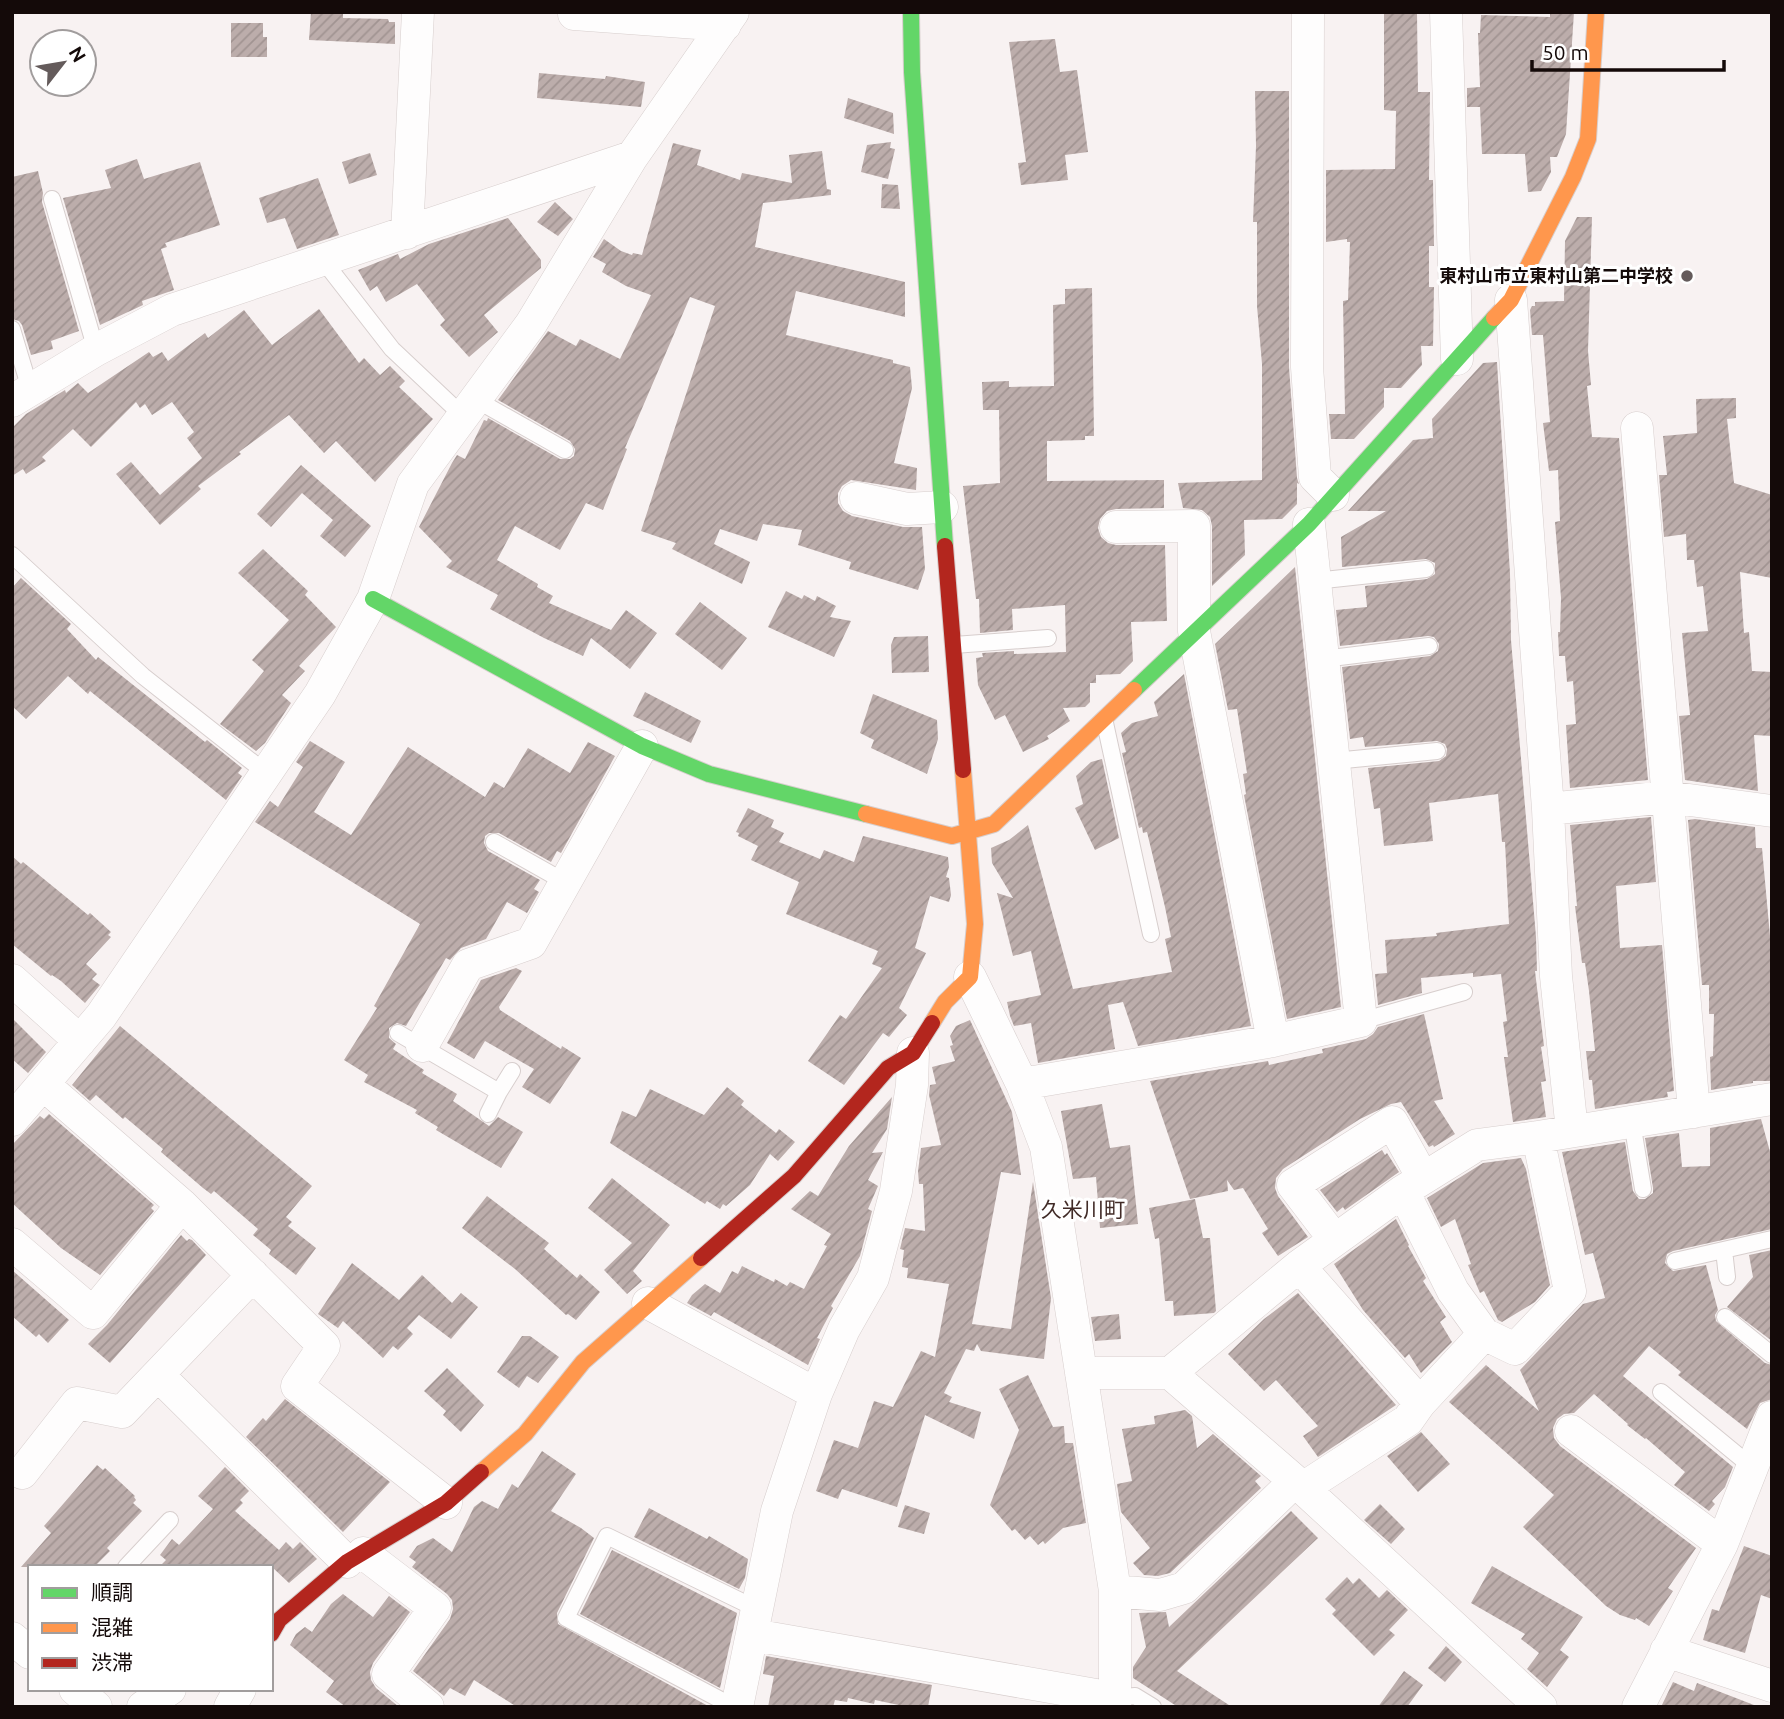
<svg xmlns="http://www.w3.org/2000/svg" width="1784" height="1719" font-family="Ubuntu,'Noto Sans JP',sans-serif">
<defs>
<pattern id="building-hatch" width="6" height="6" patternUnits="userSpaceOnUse" patternTransform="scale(1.75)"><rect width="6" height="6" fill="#bcadab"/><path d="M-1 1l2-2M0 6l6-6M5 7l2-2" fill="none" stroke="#a19492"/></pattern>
</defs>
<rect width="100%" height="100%" fill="#f8f2f2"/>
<!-- building -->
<path fill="url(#building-hatch)" d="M311,12H343V18L388,19L389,22H395V44L309,40Z
M1550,12H1574L1566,134L1557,157H1550L1551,172L1541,191L1528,192L1525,154H1482L1480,107H1467V88L1480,87L1478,33H1480L1481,15L1550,17Z
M1417,13L1418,92H1430L1429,180H1433L1434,246H1429V287H1434L1433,346H1421L1422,365L1401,388H1384V407L1354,439H1331L1329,414H1345L1343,301L1348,300L1350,242H1347V239L1326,242V170L1395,169L1396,111L1384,110V14Z
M231,23H263V37H267V57H231Z
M1055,39L1060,72L1077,70L1088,152L1065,155L1068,180L1021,185L1018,163L1026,162L1009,42Z
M539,73L605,79L606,76L645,82L641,107L537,98Z
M1255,91H1289V367L1297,478L1299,484L1297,483V504L1282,519L1244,520L1245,555L1212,586V526L1210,517L1202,510L1183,508L1178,483L1262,480V364L1257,306V222H1253L1256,146Z
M848,98L893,113L894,134L844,118Z
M891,142L890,148L895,149L888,179L861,172L867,145Z
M673,143L701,150L697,165L740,180L742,173L792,183L789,155L822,151L827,189L831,190V195L763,203L755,247L905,282V317L796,291L786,335L893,360V363L910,367L912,388L894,463L917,468L916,490L851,480L842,486L838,493V503L843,511L852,516L903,527H922L925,569L918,590L849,569L851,562L798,545L802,530L763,524L757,541L720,529L714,544L750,562L742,584L672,549L676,543L641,531L715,306L690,297L625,448L627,449L603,510L586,503L560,550L515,526L497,560L538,584L537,587L553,596L549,603L611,630L626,610L657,633L630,669L591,638L583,656L544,638L490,609L498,595L446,567L452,561L419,527L452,463L457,455L465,459L484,420L487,421L488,418L560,459H570L574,456L575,449L570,441L498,400L548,331L576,346L580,339L620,359L651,295L626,286L602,272L606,264L593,257L604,239L621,251L632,255L633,253L642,255Z
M370,153L377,175L349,184L342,162Z
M137,159L144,179L200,162L220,225L165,243L167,247L161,249L174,290L142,301L143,305L100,325L63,198L111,188L105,170Z
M38,171L43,193L42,202L79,331L51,341L53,349L31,355L22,325L19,321L12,319V177Z
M318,178L339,235L297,249L285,218L267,223L259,198Z
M882,184L898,185L900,209L881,208Z
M555,202L573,219L558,236L537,222Z
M1577,217H1592L1588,351L1591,385L1587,386L1592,437L1619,438L1648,780L1570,788L1566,725L1576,724L1573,681L1567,682L1565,656H1559L1558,632H1560L1561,598L1555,522L1560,521L1558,470L1549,471L1543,423L1550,422L1543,335H1532L1530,310L1532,306H1535V302L1564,301L1565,241Z
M508,218L541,260V268L484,315L498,332L469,357L440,325L445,320L417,284L386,302L377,286L370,291L358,270L398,254L400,259L429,244Z
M1092,288L1094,436H1085V440L1047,441V481L1164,480V508L1116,509L1107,511L1100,519L1098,528L1101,537L1108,543L1116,545H1165L1167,621L1131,622L1133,661L1120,674L1096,675V683H1090V702L1085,707L1063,708L1070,721L1047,736L1049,739L1023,752L1005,715L995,720L978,685L976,658L983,657L982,653L1014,651V654L1066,652L1065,605L1012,609L1013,630L980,633L979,599H976L963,486L1000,483L999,410H983L982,382L1009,381V387L1054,386L1053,305L1065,304V289Z
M319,309L359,363L364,358L380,375L390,366L405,381L399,387L433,419L375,482L336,441L324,453L289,415L239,452L241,454L198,486L201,489L160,525L116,474L131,462L160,495L202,458L187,438L194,432L172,402L152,415L145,404L140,408L136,402L91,447L73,429L42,457L46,461L26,474L23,469L12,476V428L26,414L65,390L66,393L78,383L88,393L149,352L153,357L162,352L168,361L205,333L208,338L244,310L272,345Z
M1497,362L1510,573L1511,640L1536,937L1537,971H1535L1544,1046L1541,1047L1546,1081L1541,1082L1546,1117L1513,1122L1504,1057H1508L1503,1022L1507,1021L1501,974L1473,977V973L1421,978L1422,993L1378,1005L1375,974L1387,973L1385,940L1437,936L1436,933L1509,924L1505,842H1502L1498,794L1429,803L1433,841L1384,846L1380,808L1374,809L1368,768L1439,761L1446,756L1447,749L1445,744L1437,741L1365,747L1363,737L1350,739L1342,667L1430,656L1438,651L1439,644L1434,637L1428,636L1340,646L1336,610L1367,607L1365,586L1427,579L1435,574V563L1426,559L1342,567L1341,537L1386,511H1348L1413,440L1433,438L1432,419L1483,363Z
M1736,398V418L1727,419L1734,483L1772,495V578L1740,572L1744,633L1749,632L1752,671L1772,672V736L1754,735L1758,791L1685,780L1679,716L1690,715L1682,633L1708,631L1703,586L1697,587L1694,560H1687L1686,534L1664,537L1659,475H1667L1663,436L1697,433L1696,399Z
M301,465L371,526L345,557L320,536L333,520L302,493L271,527L257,514Z
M263,549L308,591L305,595L336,627L299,666L305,671L282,695L291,703L265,743L256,751L220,724L264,671L252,660L289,620L238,573Z
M1295,567L1341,1007L1287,1019L1244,795L1246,794L1243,774L1247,773L1237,709L1228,710L1215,644Z
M21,578L71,624L67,629L96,660L98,657L205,742L207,740L242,768L238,773L242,776L226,800L90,691L88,694L68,676L26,719L12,706V588Z
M786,591L802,599L804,595L815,601L817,596L836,606L830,617L851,621L834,657L768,627Z
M700,602L747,638L722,670L675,634Z
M928,636L929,672L892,673L891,645L894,637Z
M1184,674L1251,1026L1138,1046L1123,1002L1108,1005L1115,1049L1038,1063L1031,1023L1014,1026L1010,1016L1007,1002L1041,995L1031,951L1013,956L997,893L1013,898L992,863L991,848L1009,840L1028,825L1073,989L1172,972L1165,939L1171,937L1165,907L1147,832L1143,833L1142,827L1139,828L1122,753L1126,752L1121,733L1132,723L1158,716L1154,702Z
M645,692L701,721L691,743L633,716Z
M873,694L937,720L938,739L927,774L871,748L874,740L860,733Z
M310,741L345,762L314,812L351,835L408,747L485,797L494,782L504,788L528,748L570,773L588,742L615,756L561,853L557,851L551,862L499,833H489L485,836L484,843L488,851L540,880L534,889L539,892L527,913L507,902L486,939L461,948L450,960L446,958L406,1026L397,1023L389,1028V1038L396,1044L393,1049L424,1070L422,1073L457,1094L453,1101L489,1126L498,1117L523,1132L501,1168L436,1130L438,1127L415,1113L417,1110L364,1082L368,1075L344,1060L377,1008L374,1006L420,924L255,822L270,801L278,807L303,767L296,762Z
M1102,759L1119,838L1095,850L1075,808L1083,804L1076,776L1091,762Z
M748,808L774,820L771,827L784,833L779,842L820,859L824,850L854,862L863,836L948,857L949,867L946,877L949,878L951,895L949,902L930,896L915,948L926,953L899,1008L907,1015L889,1037L883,1033L844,1085L808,1061L840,1015L846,1019L882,968L872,964L878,951L786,914L799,882L751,860L758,846L738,836L739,833L736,832Z
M1651,817L1656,882L1616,886L1620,948L1662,945L1674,1091L1667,1092L1668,1097L1595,1109L1592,1080H1589L1586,1051H1595L1589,991L1585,963H1582L1575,906H1577L1570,825Z
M1695,819L1755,827L1756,848H1762L1772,958V1081H1753V1083L1711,1090L1710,1057L1713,1056L1714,1014H1709V985H1702L1688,820Z
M12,856L21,864L23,862L88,915L90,913L111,932L108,935L111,937L86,964L97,974L92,979L100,985L85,1003L61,981L52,975L51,976L12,944Z
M516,968L522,971L499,1007L500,1010L561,1049L562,1046L581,1058L550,1104L522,1087L534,1069L485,1041L474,1059L447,1043L481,980Z
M1424,1014L1443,1099L1434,1101L1455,1134L1434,1147L1433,1145L1429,1147L1401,1102L1391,1104L1360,1119L1283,1169L1276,1178L1275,1188L1278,1196L1308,1237L1278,1256L1262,1233L1268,1229L1243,1188L1234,1190L1227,1180L1228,1191L1190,1199L1150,1081L1268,1061L1269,1065L1323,1053L1322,1049L1366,1039L1373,1034L1378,1027Z
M12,1018L46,1052L28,1073L12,1059Z
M970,1020L1012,1112L1021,1175L1001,1172L972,1324L1011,1329L1033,1182L1051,1298L1044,1359L981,1351L977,1344L974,1351L966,1349L944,1393L952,1397L949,1402L981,1412L974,1439L925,1415L897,1507L842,1489L838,1499L816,1491L834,1440L858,1448L874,1401L893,1407L921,1351L935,1357L949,1284L907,1278L908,1268L902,1267L904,1250L900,1249L905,1228L925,1231L923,1184H919L918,1171L921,1148L941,1145L929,1095L930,1085L936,1084L932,1067L955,1061L950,1046L953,1045L950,1036L956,1026Z
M120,1026L312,1186L286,1217L292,1222L288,1226L316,1248L296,1275L269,1254L271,1250L253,1235L258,1229L214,1191L211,1194L203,1188L161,1152L163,1149L125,1117L123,1119L96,1095L90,1101L72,1085Z
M727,1087L744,1101L741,1105L776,1133L779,1129L795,1142L778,1161L770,1154L750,1185L726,1206L723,1204L720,1209L707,1201L705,1204L610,1143L622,1111L636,1117L650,1089L704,1115Z
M892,1097L887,1129L872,1153L883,1152L868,1180L878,1186L868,1209L872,1211L860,1256L831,1306L833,1308L817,1338L820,1339L808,1365L714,1312L711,1316L687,1303L692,1295L705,1284L720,1293L732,1271L738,1274L742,1266L774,1282L775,1279L787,1286L790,1282L804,1289L827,1246L824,1245L831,1234L791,1209L810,1191L818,1196L849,1146Z
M1102,1104L1110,1148L1130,1145L1138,1224L1100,1228L1096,1177L1073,1179L1061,1111Z
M49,1114L154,1205L151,1208L154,1211L100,1275L61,1248L12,1203V1145L40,1116L44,1119Z
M1761,1119L1772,1159V1229L1673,1251L1667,1254L1665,1263L1673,1271L1706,1265L1718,1310L1715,1315L1716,1321L1765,1363L1772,1365V1399L1760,1403L1747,1429L1678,1375L1681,1372L1649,1346L1623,1376L1733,1467L1725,1487L1712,1501L1715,1504L1709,1511L1674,1485L1685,1472L1646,1438L1645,1439L1627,1425L1628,1424L1594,1394L1574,1413L1564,1414L1557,1419L1553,1428L1554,1438L1560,1446L1696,1548L1668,1588L1673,1591L1649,1626L1636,1618L1635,1620L1620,1615L1606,1606L1523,1527L1554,1495L1449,1402L1486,1365L1539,1411L1520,1370L1583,1304L1605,1298L1593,1253L1585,1255L1562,1152L1625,1142L1633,1191L1639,1199H1645L1653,1193V1188L1645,1138L1679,1133L1682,1167L1710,1166V1128Z
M1382,1150L1385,1155L1387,1153L1399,1172L1345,1210L1343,1207L1337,1212L1320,1190Z
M1521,1158L1526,1169L1550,1285L1535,1302L1502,1322L1498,1320L1484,1291L1480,1293L1468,1265L1471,1264L1455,1219L1441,1227L1427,1198L1483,1163Z
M612,1178L670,1225L633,1271L642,1281L627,1294L604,1270L632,1243L588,1208Z
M487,1196L549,1243L544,1249L577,1278L580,1274L600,1292L576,1320L568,1314L566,1315L515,1269L462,1228Z
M1195,1199L1203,1238H1210L1216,1311L1214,1313L1174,1316L1173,1301H1165L1159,1238L1155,1239L1149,1208Z
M1396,1219L1409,1245L1408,1246L1426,1278L1423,1281L1446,1317L1440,1322L1452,1342L1421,1373L1409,1354L1405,1358L1363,1310L1334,1264Z
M181,1235L187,1241L189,1239L192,1240L206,1255L110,1363L88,1344L107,1325Z
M1772,1250V1341L1727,1307L1753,1277L1749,1255Z
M352,1263L399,1300L422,1275L452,1303L461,1293L478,1307L451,1339L419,1315L407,1328L413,1334L398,1350L393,1346L383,1358L343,1321L338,1328L318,1314Z
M12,1270L69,1320L48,1343L39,1334L36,1337L12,1316Z
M1298,1293L1396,1405L1318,1457L1303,1436L1318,1426L1276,1380L1264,1391L1228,1354L1264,1319Z
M1119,1314L1121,1339L1095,1341L1091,1317Z
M522,1336H530L559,1357L538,1383L527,1376L519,1388L497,1372Z
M447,1368L484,1405L461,1432L443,1415L446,1411L424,1391Z
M1028,1375L1053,1427L1064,1426L1065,1443H1073L1086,1523L1063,1528L1045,1544L1043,1541L1038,1545L1030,1536L1025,1540L1015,1529L1012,1531L990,1505L1019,1430L999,1389Z
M285,1399L390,1482L343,1532L246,1437L263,1418L266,1421Z
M1185,1410L1192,1416L1197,1448L1213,1434L1261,1476L1255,1481L1261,1488L1170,1573L1158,1576L1144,1575L1133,1563L1150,1548L1121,1512L1117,1484L1132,1481L1122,1429L1155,1424L1154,1416Z
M1421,1432L1450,1464L1418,1492L1387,1456Z
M542,1451L576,1474L551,1511L581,1528L594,1538L557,1613L558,1624L710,1707H517L474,1680L465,1696L450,1688L444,1696L413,1671L450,1619L453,1609L452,1600L447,1594L412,1567L416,1562L409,1557L417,1546L433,1538L452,1552L474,1507L482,1501L498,1509L512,1484L518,1488Z
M97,1465L103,1470L105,1468L135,1496L134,1497L136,1500L133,1503L142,1511L107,1548L110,1551L94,1567H21L51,1533L44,1526Z
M225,1467L249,1491L240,1500L243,1503L235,1511L279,1550L286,1542L293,1549L300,1542L317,1559L289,1583L272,1567H159L166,1560L160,1555L172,1539L179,1545L213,1509L198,1496Z
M1380,1504L1405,1529L1391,1544L1364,1520Z
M905,1505L930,1513L924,1534L898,1527Z
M649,1508L707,1539L709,1536L748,1559L745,1578L739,1589L634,1537Z
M1291,1511L1318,1538L1177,1671L1232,1707H1178L1133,1678V1667L1146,1647L1139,1613L1166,1612L1169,1627Z
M1744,1546L1772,1556V1599L1761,1595L1745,1653L1703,1640L1712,1609L1719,1611Z
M612,1550L737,1613L720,1688L580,1614Z
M1492,1566L1583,1617L1560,1650L1569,1657L1547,1687L1527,1669L1539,1653L1521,1639L1525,1634L1471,1603Z
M1347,1577L1353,1584L1359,1578L1379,1598L1387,1590L1408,1610L1389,1630L1395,1635L1374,1656L1332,1614L1336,1610L1325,1599Z
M343,1594L373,1617L389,1596L410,1612L373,1663L370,1672L371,1680L376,1688L399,1707H346L326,1692L334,1681L290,1645L296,1634L305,1627L312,1632L331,1604Z
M1446,1646L1462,1662L1445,1682L1428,1668Z
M766,1656L932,1685L928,1707H908L875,1700L874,1704L848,1698L847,1702L835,1700L833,1707H768L774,1676L763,1674Z
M1404,1671L1423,1685L1407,1707H1378Z
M1673,1682L1694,1691L1697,1683L1754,1705L1753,1707H1661Z"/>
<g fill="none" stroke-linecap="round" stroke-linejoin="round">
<!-- lane casing -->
<g stroke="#d7cecd" stroke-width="18">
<path id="lane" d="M52,199L96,350
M322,259L392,349L463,416
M12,329L30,389
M475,399L565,450
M12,555L143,676L266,773
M1315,581L1426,569
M954,645L1048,638
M1323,659L1429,646
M1105,723L1151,934
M1334,761L1437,751
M494,842L565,882
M1361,1021L1464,992
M398,1033L499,1092L512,1071
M488,1114L499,1092
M1632,1122L1643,1189
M1724,1250L1727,1277
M1675,1261L1772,1239
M1725,1317L1772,1355
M1661,1392L1752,1467
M126,1567L170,1520
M1113,1698L1135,1696L1153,1707
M734,1707L566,1618L607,1536L757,1609"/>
</g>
<!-- street casing -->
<g stroke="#d7cecd" stroke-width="33">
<path id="street" d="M1308,12L1307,367L1315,477L1333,495
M1446,12L1457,359
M574,14L725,25
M407,233L418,12
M1511,300L1548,809L1556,976L1572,1131
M12,401L96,350L172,310L632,157
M1637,428L1694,1112
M856,498L907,509L942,507
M1116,527L1194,526V631L1273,1041
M1548,809L1667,797L1772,811
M970,977L1022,1084L1046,1147L1115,1591V1707
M12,980L80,1041
M422,1046L468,965L531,943L642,746
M1022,1084L1273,1041L1361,1021L1309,524
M44,1085L182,1205L324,1346L297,1386L446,1503
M12,1120L101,1016L320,694L373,599L413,484L531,324L632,157L733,12
M1403,1191L1453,1291L1484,1334L1515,1349L1570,1291L1538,1137L1772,1099
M1335,1240L1293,1185L1392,1122L1423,1178
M12,1244L93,1313L182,1205
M1299,1266L1420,1403
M648,1303L816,1394
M1081,1373H1170L1295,1481L1541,1707
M1170,1373L1299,1266L1403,1191L1477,1145L1538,1137
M158,1375L347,1562
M1571,1431L1722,1544
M22,1473L77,1403L122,1412L253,1275
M1303,1488L1408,1420L1420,1403L1484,1334
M363,1553L435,1608L388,1674L428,1707
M1115,1591L1160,1595L1184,1588L1295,1481
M753,1635L1113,1698
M12,1638L30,1653
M1666,1651L1772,1686
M75,1689L96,1707
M143,1707L170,1689
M230,1707L240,1689
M737,1707L777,1511L816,1394L844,1329L873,1278L896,1191L912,1085L913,1053
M1638,1707L1722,1544L1772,1417"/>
</g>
<!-- fast casing -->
<g stroke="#d7cecd" stroke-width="18">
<path id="fast" d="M911,12L912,72L945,546
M373,599L642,746L709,774L866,814
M1134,690L1309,524L1494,318"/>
</g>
<!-- slow casing -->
<g stroke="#d7cecd" stroke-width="18">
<path id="slow" d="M1494,318L1511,300L1573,177L1588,139L1596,12
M866,814L952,836L994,824L1134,690
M932,1023L945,1002L970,977L975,924L963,770
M481,1472L525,1434L583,1362L701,1258"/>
</g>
<!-- jam casing -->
<g stroke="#d7cecd" stroke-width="18">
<path id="jam" d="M945,546L963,770
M701,1258L794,1176L888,1068L913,1053L932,1023
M271,1634L279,1620L347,1562L446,1503L481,1472"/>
</g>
<!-- lane -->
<use href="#lane" stroke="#fefdfd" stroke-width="16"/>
<!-- street -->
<use href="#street" stroke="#fefdfd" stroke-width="32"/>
<!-- fast -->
<use href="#fast" stroke="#63d668" stroke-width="16"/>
<!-- slow -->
<use href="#slow" stroke="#ff974d" stroke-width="16"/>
<!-- jam -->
<use href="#jam" stroke="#b3261e" stroke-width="16"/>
</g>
<!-- markers -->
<circle fill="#645b5b" stroke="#fff" stroke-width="2.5" cx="1687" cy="276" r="7"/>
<g text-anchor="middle" stroke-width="6" stroke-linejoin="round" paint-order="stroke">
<!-- poi labels -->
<g font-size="18" font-weight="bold" fill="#140a09" stroke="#fff" text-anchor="end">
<text x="1673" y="282">東村山市立東村山第二中学校</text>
</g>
<!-- quarter labels -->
<g font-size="21" fill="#412b27" stroke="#fff">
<text x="1083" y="1217">久米川町</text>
</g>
</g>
<!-- border -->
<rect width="1784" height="1719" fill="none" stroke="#140a09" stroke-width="28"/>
<!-- legend -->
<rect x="28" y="1565" width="245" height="126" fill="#ffffff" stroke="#a19d9d" stroke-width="2"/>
<rect x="42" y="1588" width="35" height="10" fill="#63d668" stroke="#a19d9d" stroke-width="2"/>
<text x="91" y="1600" font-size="21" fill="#140a09">順調</text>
<rect x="42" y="1623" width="35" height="10" fill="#ff974d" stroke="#a19d9d" stroke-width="2"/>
<text x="91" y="1635" font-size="21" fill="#140a09">混雑</text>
<rect x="42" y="1658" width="35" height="10" fill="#b3261e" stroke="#a19d9d" stroke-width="2"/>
<text x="91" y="1670" font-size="21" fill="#140a09">渋滞</text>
<!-- north arrow -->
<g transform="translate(63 63) rotate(59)"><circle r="33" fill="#ffffff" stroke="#a19d9d" stroke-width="2"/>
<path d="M0-5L12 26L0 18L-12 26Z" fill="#645b5b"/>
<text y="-10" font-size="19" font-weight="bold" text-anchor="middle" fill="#140a09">N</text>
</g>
<!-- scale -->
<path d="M1532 60v10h192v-10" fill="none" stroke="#140a09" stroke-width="3.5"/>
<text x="1542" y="60" font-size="21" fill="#140a09" stroke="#ffffff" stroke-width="5" paint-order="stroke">50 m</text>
</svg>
